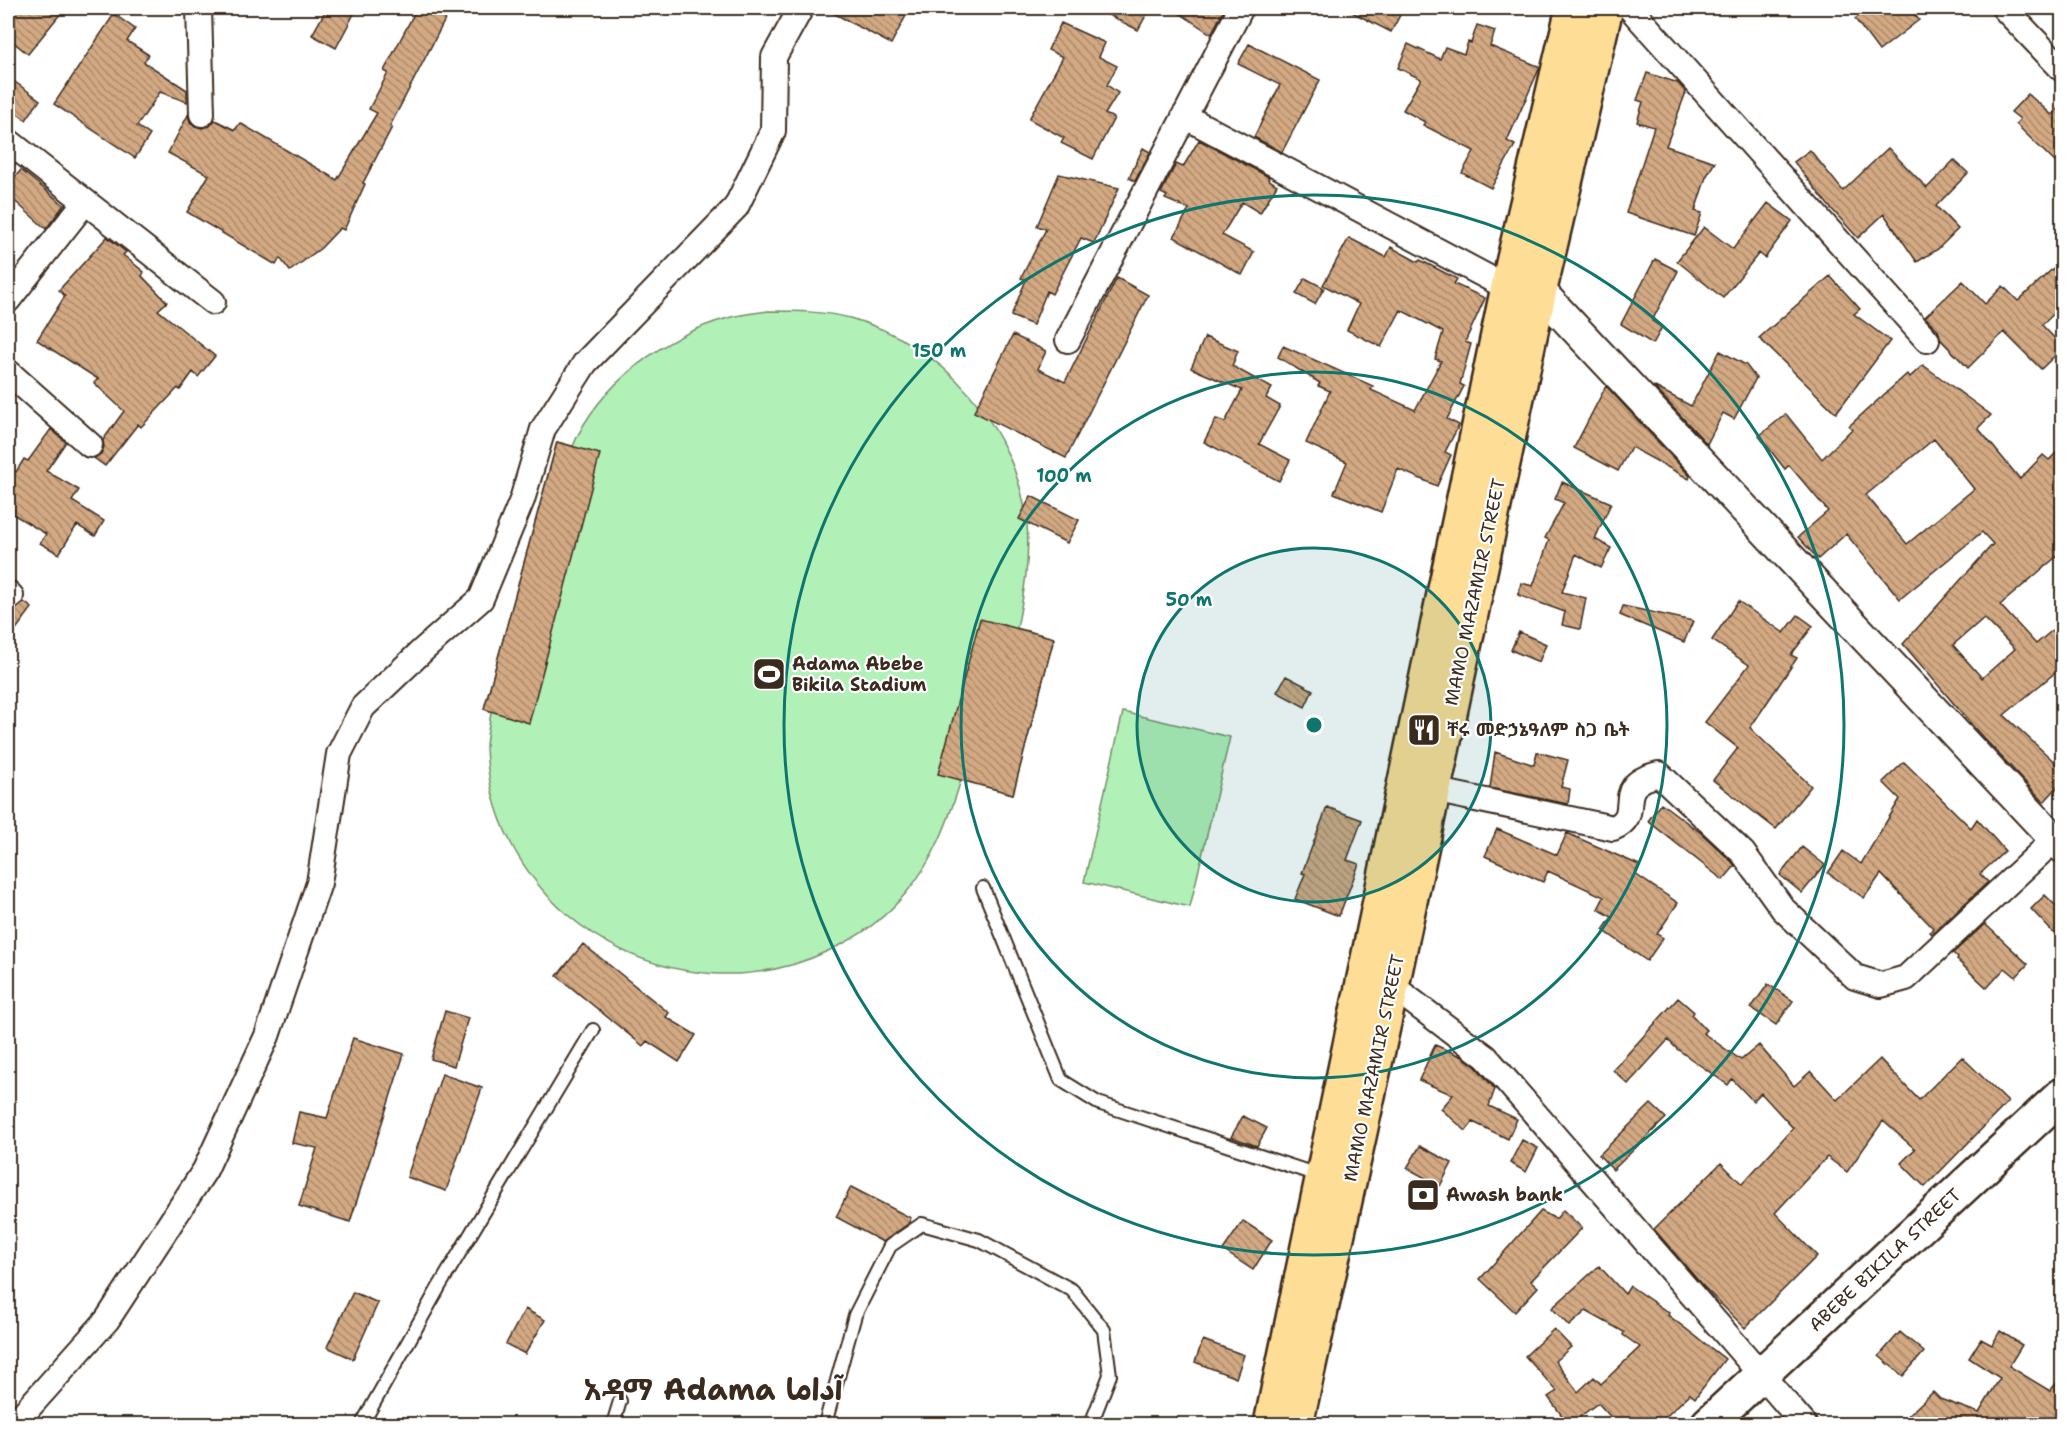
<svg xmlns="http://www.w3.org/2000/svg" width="2070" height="1432" font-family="'Shantell Sans','Playpen Sans Arabic','Noto Sans Ethiopic',sans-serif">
<defs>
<pattern id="building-back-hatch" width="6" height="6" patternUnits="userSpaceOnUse" patternTransform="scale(1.5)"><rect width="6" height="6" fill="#d2a983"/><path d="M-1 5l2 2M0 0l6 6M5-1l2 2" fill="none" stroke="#ac8a6b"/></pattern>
</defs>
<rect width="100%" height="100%" fill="#fff"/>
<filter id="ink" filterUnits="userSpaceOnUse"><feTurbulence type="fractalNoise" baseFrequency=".0167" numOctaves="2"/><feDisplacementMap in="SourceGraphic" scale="12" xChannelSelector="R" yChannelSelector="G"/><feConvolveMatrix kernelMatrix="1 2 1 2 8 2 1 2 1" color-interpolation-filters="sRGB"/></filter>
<g filter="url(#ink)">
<!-- park -->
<path fill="#b1f0b7" stroke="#768d6a" stroke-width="1.5" d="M768,311C796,311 823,311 850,318C943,343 1017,428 1027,524C1030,559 1024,594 1017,628L1054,638L1013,794L961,780C948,822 935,859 906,893C886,917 859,937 830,950C679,1024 494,919 486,748C486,736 490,723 491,712L484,709L557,442L573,446C598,386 665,335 728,318C741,314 755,313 768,311Z
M1123,712L1230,737L1190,907L1084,882Z"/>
<!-- building -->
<path fill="url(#building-back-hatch)" stroke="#3b2a1e" stroke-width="1.5" fill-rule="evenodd" d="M8,8H65L28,54L8,38Z
M327,8H357L336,48L312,35Z
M417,8H451L390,126L392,127L363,183L365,184L344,230L340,228L321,248L290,271L280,258L276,265L187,212L209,175L168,153L188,115L190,122L195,126L202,128L210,126L215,120L235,130L240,123L337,180L377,113L369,109L388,73L384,71Z
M824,8H910L891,44Z
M1095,8H1150L1138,30Z
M1172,8H1225L1211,34Z
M1344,8H1385L1400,15L1391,32Z
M1870,8H1909L1919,20L1879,51L1855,19Z
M114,14L135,29L127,41L149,55L144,62L187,90V102L160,92L137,126L150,135L135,158L54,104Z
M1061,23L1105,43L1099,57L1117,66L1107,85L1118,93L1105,114L1114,118L1093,159L1061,143L1064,138L1029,119L1063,57L1048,50Z
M1477,25L1495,31L1490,46L1540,67L1507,141L1515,145L1491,188L1462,173L1474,151L1423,125L1425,122L1403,110L1421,79L1398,68L1408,44L1440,59L1445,47L1464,54L1468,42L1471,43Z
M1249,44L1320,80L1282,152L1254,137L1280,85L1238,64Z
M1647,73L1678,83L1686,92L1666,146L1715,162L1706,177L1695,211L1702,213L1694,236L1626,213L1654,127L1637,122L1643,102L1637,100Z
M8,77L40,100L26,120L8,107Z
M2028,94L2052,115L2062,105V169L2016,124L2020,119L2011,112Z
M1199,140L1269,177L1268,179L1277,185L1260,213L1242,202L1222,235L1254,252L1242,275L1174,237L1189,209L1165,199L1167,196L1161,193L1176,164L1183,167Z
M1143,148L1150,152L1135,181L1129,178Z
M1888,148L1927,188L1954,160L1968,173L1936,206L1958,229L1938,249L1917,262L1884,214L1858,238L1828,205L1794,162L1810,150L1843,191Z
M21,170L64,205L46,229L8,195V185Z
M1059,174L1119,188L1094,243L1081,238L1052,294L1047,291L1033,325L1011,316L1026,280L1021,278L1046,229L1037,226Z
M1768,203L1792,221L1765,258L1759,253L1723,298L1677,261L1704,227L1733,249Z
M107,237L126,252L123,255L144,272L142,276L167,302L158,310L215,356L198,377L193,372L180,390L178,388L141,427L138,424L105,466L94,458L101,454L104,447L103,440L124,411L94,383L98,379L37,340L65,296L59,290Z
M1349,238L1386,257L1391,247L1418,262L1420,260L1457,279L1454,284L1485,298L1465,342L1471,344L1460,384L1464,386L1447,419L1459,425L1445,452L1451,455L1437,486L1398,469L1381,512L1334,493L1347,462L1306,443L1330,391L1318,386L1320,383L1278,357L1283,346L1373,386L1371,390L1415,410L1441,361L1435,359L1443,332L1401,310L1381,347L1347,330L1359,304L1323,285Z
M1655,259L1678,271L1652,321L1662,327L1653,344L1621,324Z
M2062,260V306L2042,325L2062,346V349L2041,369L2004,332L1968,368L1941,340L1938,330L1925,317L1963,281L1985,304L2003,286L2018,301Z
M1830,276L1860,309L1854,314L1890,341L1836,413L1759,338Z
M1117,278L1148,295L1066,458L974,412L1013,335L1046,351L1038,369L1065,382Z
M1305,278L1324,288L1315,304L1296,294Z
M1205,337L1238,351L1232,366L1272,388L1266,398L1280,406L1259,444L1290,460L1279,481L1204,442L1216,419L1225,422L1242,390L1191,368Z
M1720,351L1746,365L1756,378L1734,419L1723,413L1707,444L1653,386L1691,406Z
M1923,365L1991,415L1978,428L2020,479L2043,455L2049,460L2062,447V552L2000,605L2036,644L2062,622V667L2004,715L2062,769V782L2044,802L1978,732L1903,644L1993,544L1982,532L1900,599L1846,534L1818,559L1798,537L1828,511L1789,465L1785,469L1759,436L1786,414L1822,459L1852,429L1849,426L1907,374L1910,377ZM1934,439L1974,489L1907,544L1866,495ZM1984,618L2015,649L1982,678L1953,645Z
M1606,386L1690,476L1689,479L1631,447L1618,471L1574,448Z
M51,429L66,442L46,471L79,490L72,501L104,521L95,536L77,525L59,554L40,543L46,534L8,511V467L16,472L24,459L28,461Z
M557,442L600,454L529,723L484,709Z
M1562,482L1611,503L1595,539L1611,548L1601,568L1576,554L1562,592L1586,598L1580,629L1562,625L1565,612L1518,595L1521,583L1533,586L1549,540L1545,538L1564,503L1555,499Z
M1031,496L1079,520L1067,543L1019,519Z
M1738,601L1784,633L1798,615L1813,626L1791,655L1797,658L1750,728L1811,786L1776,829L1713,780L1738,748L1705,722L1749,665L1712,640Z
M24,602L32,608L8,640V610H15Z
M1623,606L1693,621L1684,642L1620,615Z
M980,619L1054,638L1013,794L938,774Z
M1519,632L1546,644L1539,662L1511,650Z
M1286,676L1313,690L1305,707L1277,692Z
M1495,752L1534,765L1537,752L1568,760L1561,787L1570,789L1568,804L1490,788Z
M1904,762L1971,828L1977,819L2005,851L1980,874L1988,882L1932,934L1930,932L1933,928L1881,874L1864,898L1828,873L1843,851L1861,864L1900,799L1883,782Z
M1661,803L1701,833L1732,862L1735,866L1723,880L1648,821Z
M1327,807L1362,820L1347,860L1359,864L1339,916L1295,899L1305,874L1302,873Z
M1497,829L1557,855L1567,833L1639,865L1635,874L1678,903L1657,934L1663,938L1647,961L1603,930L1612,917L1598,909L1604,897L1548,871L1543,882L1485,856Z
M1802,847L1825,865L1802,893L1780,875Z
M2045,895L2062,912V942L2031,909Z
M1985,924L2028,964L2016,977L2005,968L1987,988L1957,960L1958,958L1953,953Z
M583,944L669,1013L666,1017L696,1035L679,1062L647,1041L643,1046L557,976Z
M1768,984L1793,1001L1776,1025L1751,1008Z
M1678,998L1694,1012L1692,1015L1706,1030L1703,1033L1741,1060L1759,1045L1794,1086L1811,1071L1837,1100L1880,1059L1919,1100L1962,1057L2008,1102L1925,1187L1901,1163L1915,1149L1883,1121L1847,1172L1827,1157L1775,1213L1817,1256L1745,1328L1701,1284L1654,1229L1721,1163L1742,1184L1793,1128L1761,1093L1753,1101L1732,1079L1728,1085L1677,1049L1668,1040L1628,1084L1613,1070Z
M445,1011L468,1018L454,1066L431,1059Z
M353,1038L404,1054L350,1222L299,1206L317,1148L292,1143L299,1112L327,1118Z
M1435,1045L1463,1057L1476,1067L1495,1089L1489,1106L1517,1119L1508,1139L1473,1122L1466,1131L1441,1109L1453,1095L1419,1080Z
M442,1074L482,1088L446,1191L407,1177Z
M1651,1104L1666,1118L1613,1170L1599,1155Z
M1243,1116L1267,1128L1257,1146L1231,1137Z
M1522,1140L1538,1148L1526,1172L1510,1163Z
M1420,1146L1452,1163L1440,1186L1407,1168Z
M851,1187L911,1218L908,1224L883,1242L836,1217Z
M1563,1210L1582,1228L1531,1281L1538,1287L1515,1312L1480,1279L1541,1211L1556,1219Z
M1243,1221L1272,1240L1253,1270L1223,1250Z
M1599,1266L1625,1294L1630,1286L1669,1313L1668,1315L1725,1359L1695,1398L1690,1394L1657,1425H1618L1598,1403L1569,1425L1548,1397L1557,1391L1525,1356L1554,1329L1571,1347L1555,1361L1578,1392L1594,1377L1601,1384L1640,1347L1623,1335L1624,1332L1586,1311L1569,1326L1552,1308Z
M353,1292L378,1303L353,1359L327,1347Z
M525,1309L545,1320L525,1354L506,1344Z
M2000,1331L2022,1345L2009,1366L2050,1391L2062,1376V1425H1898L1933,1392L1940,1399L1979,1413L2000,1378L1969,1358L1981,1339L1992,1345Z
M1900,1332L1924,1352L1903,1376L1879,1356Z
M1203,1340L1244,1355L1236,1378L1195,1362Z"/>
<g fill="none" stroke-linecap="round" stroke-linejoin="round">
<!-- service casing -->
<g stroke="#3b2a1e" stroke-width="16">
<path id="service" d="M983,888L1061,1080L1098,1103L1321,1176
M362,1424L439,1287L593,1030
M613,1424L620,1401
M825,1424L855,1315L890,1246L922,1224L979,1240L1072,1290L1104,1330L1110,1375L1091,1424"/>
</g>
<!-- minor casing -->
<g stroke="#3b2a1e" stroke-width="28">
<path id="minor" d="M199,8L202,114
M1630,8L1927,340
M2004,8L2062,69
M1184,116L1508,288
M8,141L213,302
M8,300L85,202
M1068,340L1241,8
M8,372L90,445
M8,593L11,596
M1419,787L1613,828C1647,814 1608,786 1659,774L1743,853L1783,909L1855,977L1881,985L1906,978L2055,839
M1378,983L1392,986L1486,1057L1804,1424
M14,1424L107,1320L205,1170L267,1036L319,883L339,754L363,707L423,650L481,599L522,500L543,429L585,363L736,207L773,131L774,57L801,8"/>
</g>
<!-- tertiary casing -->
<g stroke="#3b2a1e" stroke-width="34">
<path id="tertiary" d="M1524,274L2062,847"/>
</g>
<!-- secondary casing -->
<g stroke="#3b2a1e" stroke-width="38">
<path id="secondary" d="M1708,1424L2062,1095"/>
</g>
<!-- primary casing -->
<g stroke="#3b2a1e" stroke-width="38">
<path id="primary" d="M1271,1424L1513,263L1573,8
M1296,1424L1392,986L1540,289L1606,8"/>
</g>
<!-- service -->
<use href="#service" stroke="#fff" stroke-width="12"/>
<!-- minor -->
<use href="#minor" stroke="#fff" stroke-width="24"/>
<!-- tertiary -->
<use href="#tertiary" stroke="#fff" stroke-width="30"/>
<!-- secondary -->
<use href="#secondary" stroke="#fff" stroke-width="33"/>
<!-- primary -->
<use href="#primary" stroke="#fedd96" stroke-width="33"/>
</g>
</g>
<!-- distance rings -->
<circle cx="1314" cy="725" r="177" fill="#0f766e" fill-opacity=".12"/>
<g fill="none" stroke="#0f766e" stroke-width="3">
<circle cx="1314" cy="725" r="177"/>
<circle cx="1314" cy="725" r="353"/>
<circle cx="1314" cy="725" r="530"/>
</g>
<!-- icons -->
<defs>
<g id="stadium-square" transform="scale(1.725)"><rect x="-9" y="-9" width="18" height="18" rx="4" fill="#3b2a1e" stroke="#fff"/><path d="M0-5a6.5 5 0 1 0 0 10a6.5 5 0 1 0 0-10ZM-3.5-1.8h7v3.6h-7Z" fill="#fff"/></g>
<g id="restaurant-square" transform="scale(1.725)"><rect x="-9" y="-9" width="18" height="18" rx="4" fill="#3b2a1e" stroke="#fff"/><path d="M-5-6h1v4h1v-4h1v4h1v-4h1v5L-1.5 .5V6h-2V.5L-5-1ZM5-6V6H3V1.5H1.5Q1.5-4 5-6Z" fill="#fff"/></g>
<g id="bank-square" transform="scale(1.725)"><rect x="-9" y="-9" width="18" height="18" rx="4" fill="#3b2a1e" stroke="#fff"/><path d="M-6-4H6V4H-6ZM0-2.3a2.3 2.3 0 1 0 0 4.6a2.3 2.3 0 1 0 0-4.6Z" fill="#fff"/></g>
</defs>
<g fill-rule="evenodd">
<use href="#stadium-square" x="769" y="674"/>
<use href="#restaurant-square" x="1424" y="730"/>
<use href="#bank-square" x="1423" y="1195"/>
</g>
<g text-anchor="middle" stroke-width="4.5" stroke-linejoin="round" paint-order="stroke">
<!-- street labels -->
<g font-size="18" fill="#3b2a1e" stroke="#fff">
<text transform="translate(1475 592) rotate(-78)" y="6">MAMO MAZAMIR STREET</text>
<text transform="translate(1374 1068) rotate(-78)" y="6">MAMO MAZAMIR STREET</text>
<text transform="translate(1885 1260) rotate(-43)" y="6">ABEBE BIKILA STREET</text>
</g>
<!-- poi labels -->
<g font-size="18" font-weight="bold" fill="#3b2a1e" stroke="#fff" text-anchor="start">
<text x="792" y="670">Adama Abebe<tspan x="792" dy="21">Bikila Stadium</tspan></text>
<text x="1447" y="736">ቸሩ መድኃኔዓለም ስጋ ቤት</text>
<text x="1446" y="1201">Awash bank</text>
</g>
<!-- town labels -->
<g font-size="30" font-weight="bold" fill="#3b2a1e" stroke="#fff">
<text x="713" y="1400">አዳማ Adama آداما</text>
</g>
</g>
<circle cx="1314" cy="725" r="9" fill="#0f766e" stroke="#fff" stroke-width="3"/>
<g font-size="18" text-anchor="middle" font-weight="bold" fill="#0f766e" stroke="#fff" stroke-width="4.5" stroke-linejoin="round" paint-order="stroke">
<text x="939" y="357">150 m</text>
<text x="1064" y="482">100 m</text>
<text x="1189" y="606">50 m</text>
</g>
<!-- margin -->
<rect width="2070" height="1432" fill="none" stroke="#fff" stroke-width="30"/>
<rect x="15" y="15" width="2040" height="1402" fill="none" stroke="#3b2a1e" stroke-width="2" filter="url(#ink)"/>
</svg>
